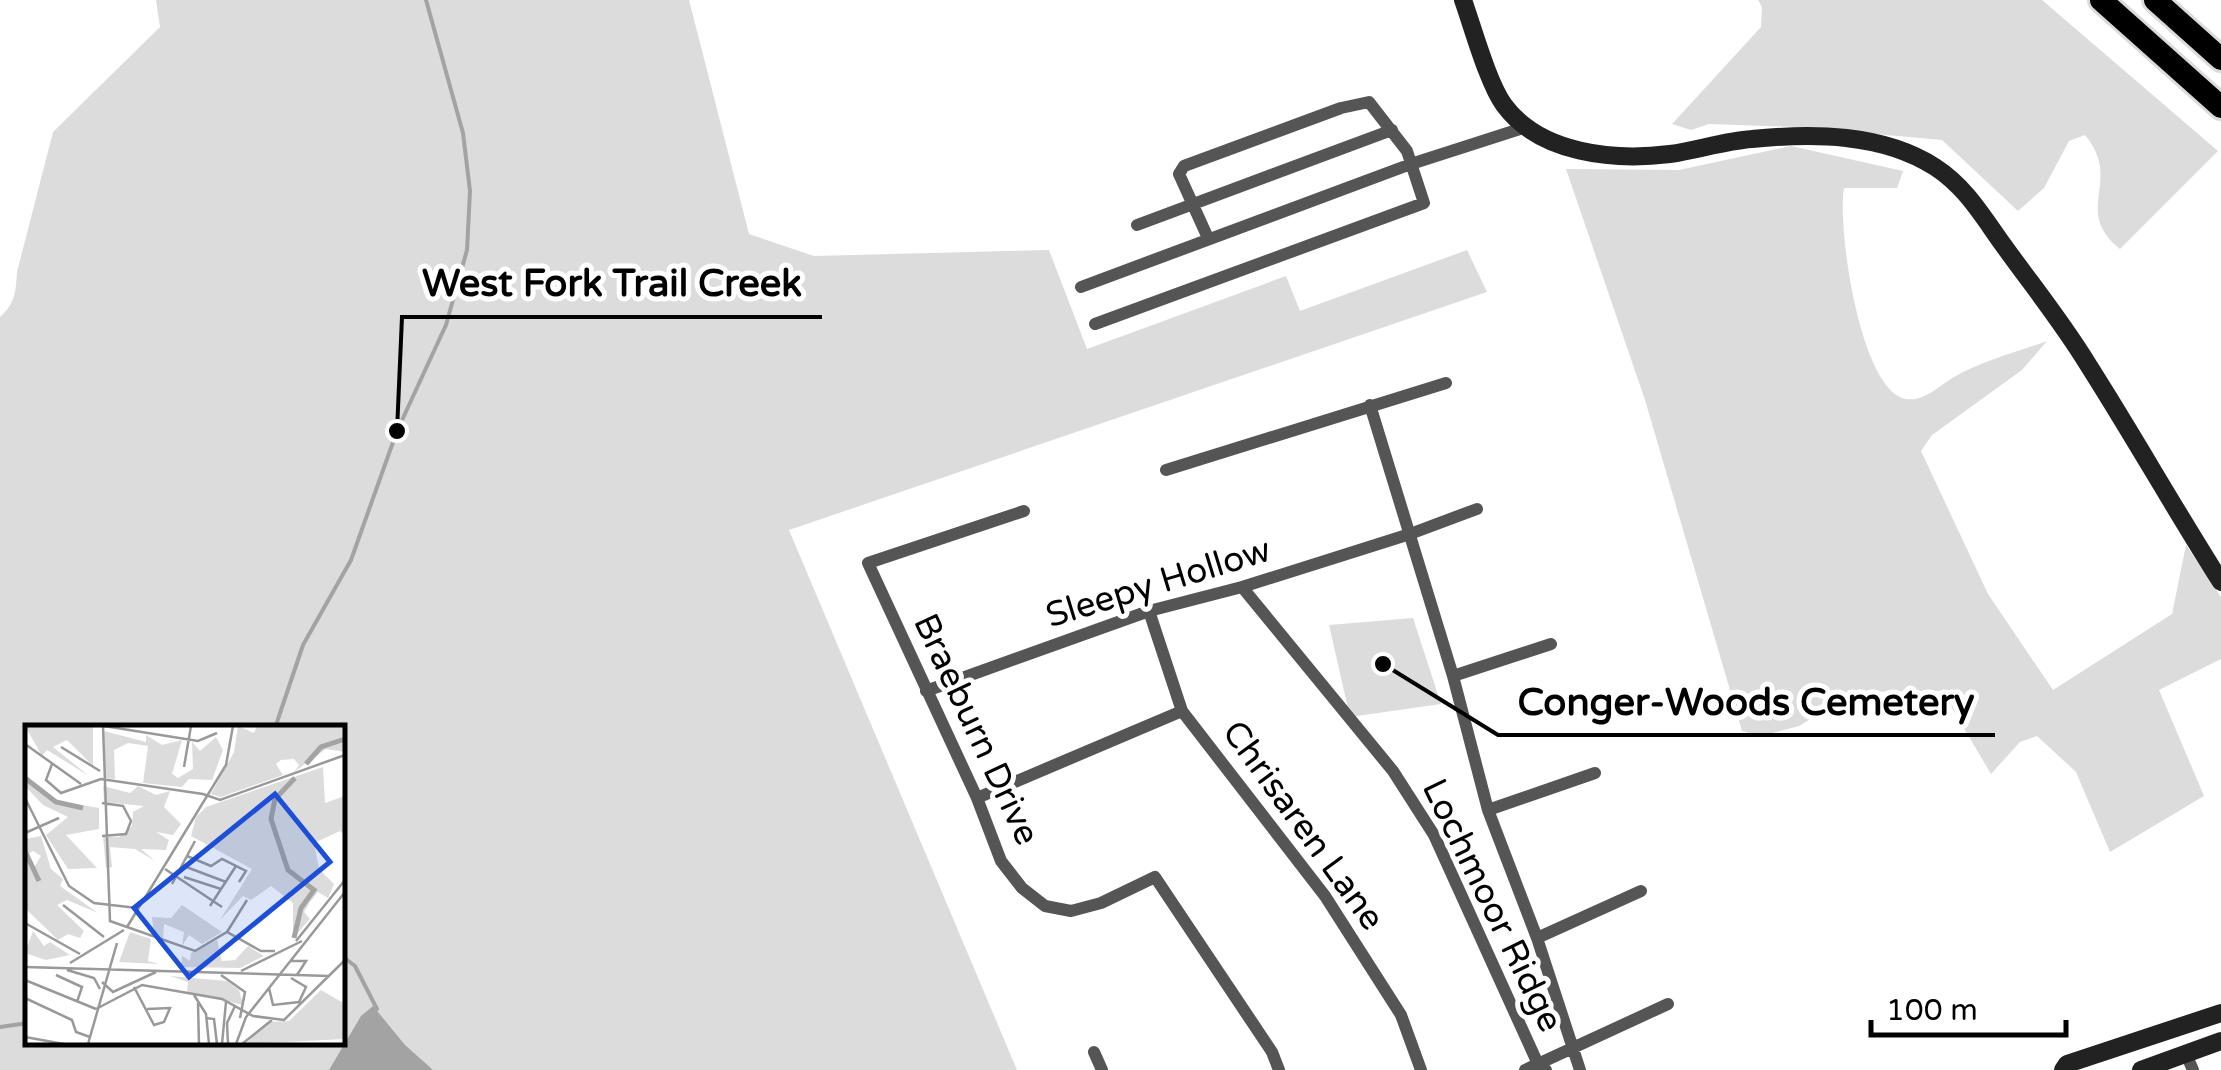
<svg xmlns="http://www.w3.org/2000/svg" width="2221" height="1070" font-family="'Varela Round',sans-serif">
<rect width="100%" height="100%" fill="#fff"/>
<!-- green -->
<path fill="#dcdcdc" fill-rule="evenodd" d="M156,0H689L749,234L814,256L1049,250L1087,349L1286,276L1300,311L1467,250L1487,292L789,530L1017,1070H0V317C15,304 16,291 17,272L53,132L160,27ZM28,728H342V1042H28Z
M1758,0H2042L2218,151L2120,249C2071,209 2124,182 2085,135L2069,141L2044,188L2018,211L1942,140L1798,127L1709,124L1691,130L1672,124L1761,27L1762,7Z
M1791,146L1903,171L1897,188H1844C1837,227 1860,391 1906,399C1924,402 1940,385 1954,377C1982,361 2017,352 2047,341L2022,370L1932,435L1921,451L1988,594L2053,690L2172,614L2186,545L2221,597V659L2159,690L2204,796L2110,852L2076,772L2037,736L2020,742L1991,774L1942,691L1856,692L1799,726L1761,736L1742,731L1645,400L1566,169L1679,170Z
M1413,618L1441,704L1350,717L1329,625Z"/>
<!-- water -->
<path fill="#a3a3a3" d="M373,1006L405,1045L433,1070H329L361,1016Z"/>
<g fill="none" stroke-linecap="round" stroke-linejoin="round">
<!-- stream -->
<path stroke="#a3a3a3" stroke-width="4" d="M275,728L303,645L351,560L397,431L446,325L467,250L470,191L463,133L426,0
M342,956L355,966L377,1009
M0,1027L28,1023"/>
<!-- highway casing -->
<g stroke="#dbdbdb" stroke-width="28">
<path id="highway" d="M2101,0L2221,107
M2155,0L2221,59"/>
</g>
<!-- street -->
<path stroke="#555" stroke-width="12" d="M1137,225L1392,130
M1081,287L1411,164L1523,128
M1095,324L1424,203L1407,151L1369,102L1341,108L1184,166L1179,174L1208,238
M1370,405L1453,676L1488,810L1537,938L1580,1070
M1166,470L1446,383
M1024,511L868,563L977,798L1001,861L1022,888L1045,906L1071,911L1101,903L1155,877L1272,1052L1279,1070
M1242,587L1393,771L1434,835L1538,1064L1546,1070
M1149,611L1182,711L1325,896L1401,1015L1421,1070
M1453,676L1551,644
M926,691L1149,611L1242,587L1410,534L1477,509
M977,798L1182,711
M1488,810L1595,773
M1537,938L1641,891
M1094,1052L1102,1070
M2186,1054L2193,1070
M1525,1070L1668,1004"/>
<!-- secondary -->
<path stroke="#222" stroke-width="18" d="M1463,0C1473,28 1488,83 1504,105C1540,154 1614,161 1670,154C1698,150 1724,141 1752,139C1812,133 1882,133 1935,167C1966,187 1983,217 2004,246C2032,285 2062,322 2087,363C2133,435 2175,510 2221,582
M2063,1070L2067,1064L2221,1013
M2141,1070L2221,1041"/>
<!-- highway -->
<use href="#highway" stroke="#000" stroke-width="22"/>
</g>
<g text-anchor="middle" stroke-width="10" stroke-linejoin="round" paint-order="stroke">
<!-- street labels -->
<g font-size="35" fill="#000" stroke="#fff">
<text transform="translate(1158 582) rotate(-17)" y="12">Sleepy Hollow</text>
<text transform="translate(977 729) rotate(65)" y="12">Braeburn Drive</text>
<text transform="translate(1304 825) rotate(54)" y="12">Chrisaren Lane</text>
<text transform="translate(1493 905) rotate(64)" y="12">Lochmoor Ridge</text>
</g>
</g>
<!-- overview -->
<g transform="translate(25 725)">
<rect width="320" height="320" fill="#fff"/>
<path d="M0,1H68V41L42,15L28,22L64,51L22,25L17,31ZM213,1L229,8L232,1H320V27L301,24L269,47L274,40L269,34L256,35L251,39L258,50L196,72L186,69L209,27ZM79,6L121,17V10L137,20L157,15L147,49L153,53L168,44L167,17L175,26L191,12L198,25L187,55L164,54L157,62L118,58L123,21L103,18L89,25L90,54L80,53ZM298,42L300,78L320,71V110L315,106L289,118L294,144L309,159L303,173L293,167L285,177L279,187L285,194L268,213V178L246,161L226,175L218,171L195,195L227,144L166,111L171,92L181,82ZM0,50L33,76L74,83V104L41,110L72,143L43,144L21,110L43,92L18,80L0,61ZM78,61L105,68L113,61L131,70L145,66L139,82L156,99L148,110L131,107L144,115L141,125L116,124L130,136L110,124L85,122L87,142L81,143L78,112H94L107,101L108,87L119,81L79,77ZM16,111L26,144L38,154L35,161L73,188L42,175L32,180L59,206L55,213L43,209L33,215L0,183V134L10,141L16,131L8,126L0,131V114ZM157,180L197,207L177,219L164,210L157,221L159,207L139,199L138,215L129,212L127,192L146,193ZM8,206L19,221L25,217L45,230L21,235L0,228ZM105,207L126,214L123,236L134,239L94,237ZM192,215L197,236L210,235L223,221L239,231L215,243L156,242L157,231L165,236L166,228ZM145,251L202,256L214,265L218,280L162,267L163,257ZM296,265L320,279V314L221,319L242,297L264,296Z" fill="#dcdcdc"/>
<path fill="none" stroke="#a3a3a3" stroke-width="5" d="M281,39L296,22L320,14M0,53L31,77L58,83M0,126L14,156M269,213L276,183L289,165L263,145L246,94L250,74L270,53"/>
<path fill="none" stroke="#999" stroke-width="2.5" d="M78,1L85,196L170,226L202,207L236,226H250M79,1L173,16L192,8M0,19L56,59M36,22L75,46M27,39L21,55L36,68L76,54L178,69M159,42L166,1M178,69L195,75L320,30M0,73L44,161L69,178L112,183M77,78L98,81L106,96L101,109L77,111M0,108L34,93M162,131L186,141L197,134L221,146L214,157M156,140L201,157M140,144L197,182M159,152L196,164M147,159L170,116M38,180L79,212M185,181L211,141M0,198L55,229M102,202L201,40L208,1M202,207L222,175M271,216L320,155M266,236H281L272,250M45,238L99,205M0,242L305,251M42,245L69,253L75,264M216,246L277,216M31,250L57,262L52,277M196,250L220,267L215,293M0,255L71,284M77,257L88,267L131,247M109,262L129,300L139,297L145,283L122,284M244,263L248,280L274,277L281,262L266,253M169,270L181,289L184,319M0,273L47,295L51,307L65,312M173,278L174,319M71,284L117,260L197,274L228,291L259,295L320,235M181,293L189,294L192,319M0,312L39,319M63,319L92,218M197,319L201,277M203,319L202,298L210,281M211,319L221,292L320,167M217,319L247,295"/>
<path fill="#1d4ed8" fill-opacity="0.15" stroke="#1d4ed8" stroke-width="5" d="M250,69L305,137L164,252L109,183Z"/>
<rect width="320" height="320" fill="none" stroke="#000" stroke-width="5"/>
</g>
<!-- callouts -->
<path fill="none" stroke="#000" stroke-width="4" d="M397 431L402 317H822M1383 664L1498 735H1995"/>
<g fill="#000" stroke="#fff" stroke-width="4">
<circle cx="397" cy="431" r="10"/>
<circle cx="1383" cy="664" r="10"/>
</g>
<g font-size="38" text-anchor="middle" font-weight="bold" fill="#000" stroke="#fff" stroke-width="10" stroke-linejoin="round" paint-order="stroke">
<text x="612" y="296">West Fork Trail Creek</text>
<text x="1746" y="715">Conger-Woods Cemetery</text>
</g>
<!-- scale -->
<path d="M1871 1020v15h195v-15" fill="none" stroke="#000000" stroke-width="5"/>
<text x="1886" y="1020" font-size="30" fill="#000000" stroke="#ffffff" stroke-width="8" paint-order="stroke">100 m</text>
</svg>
